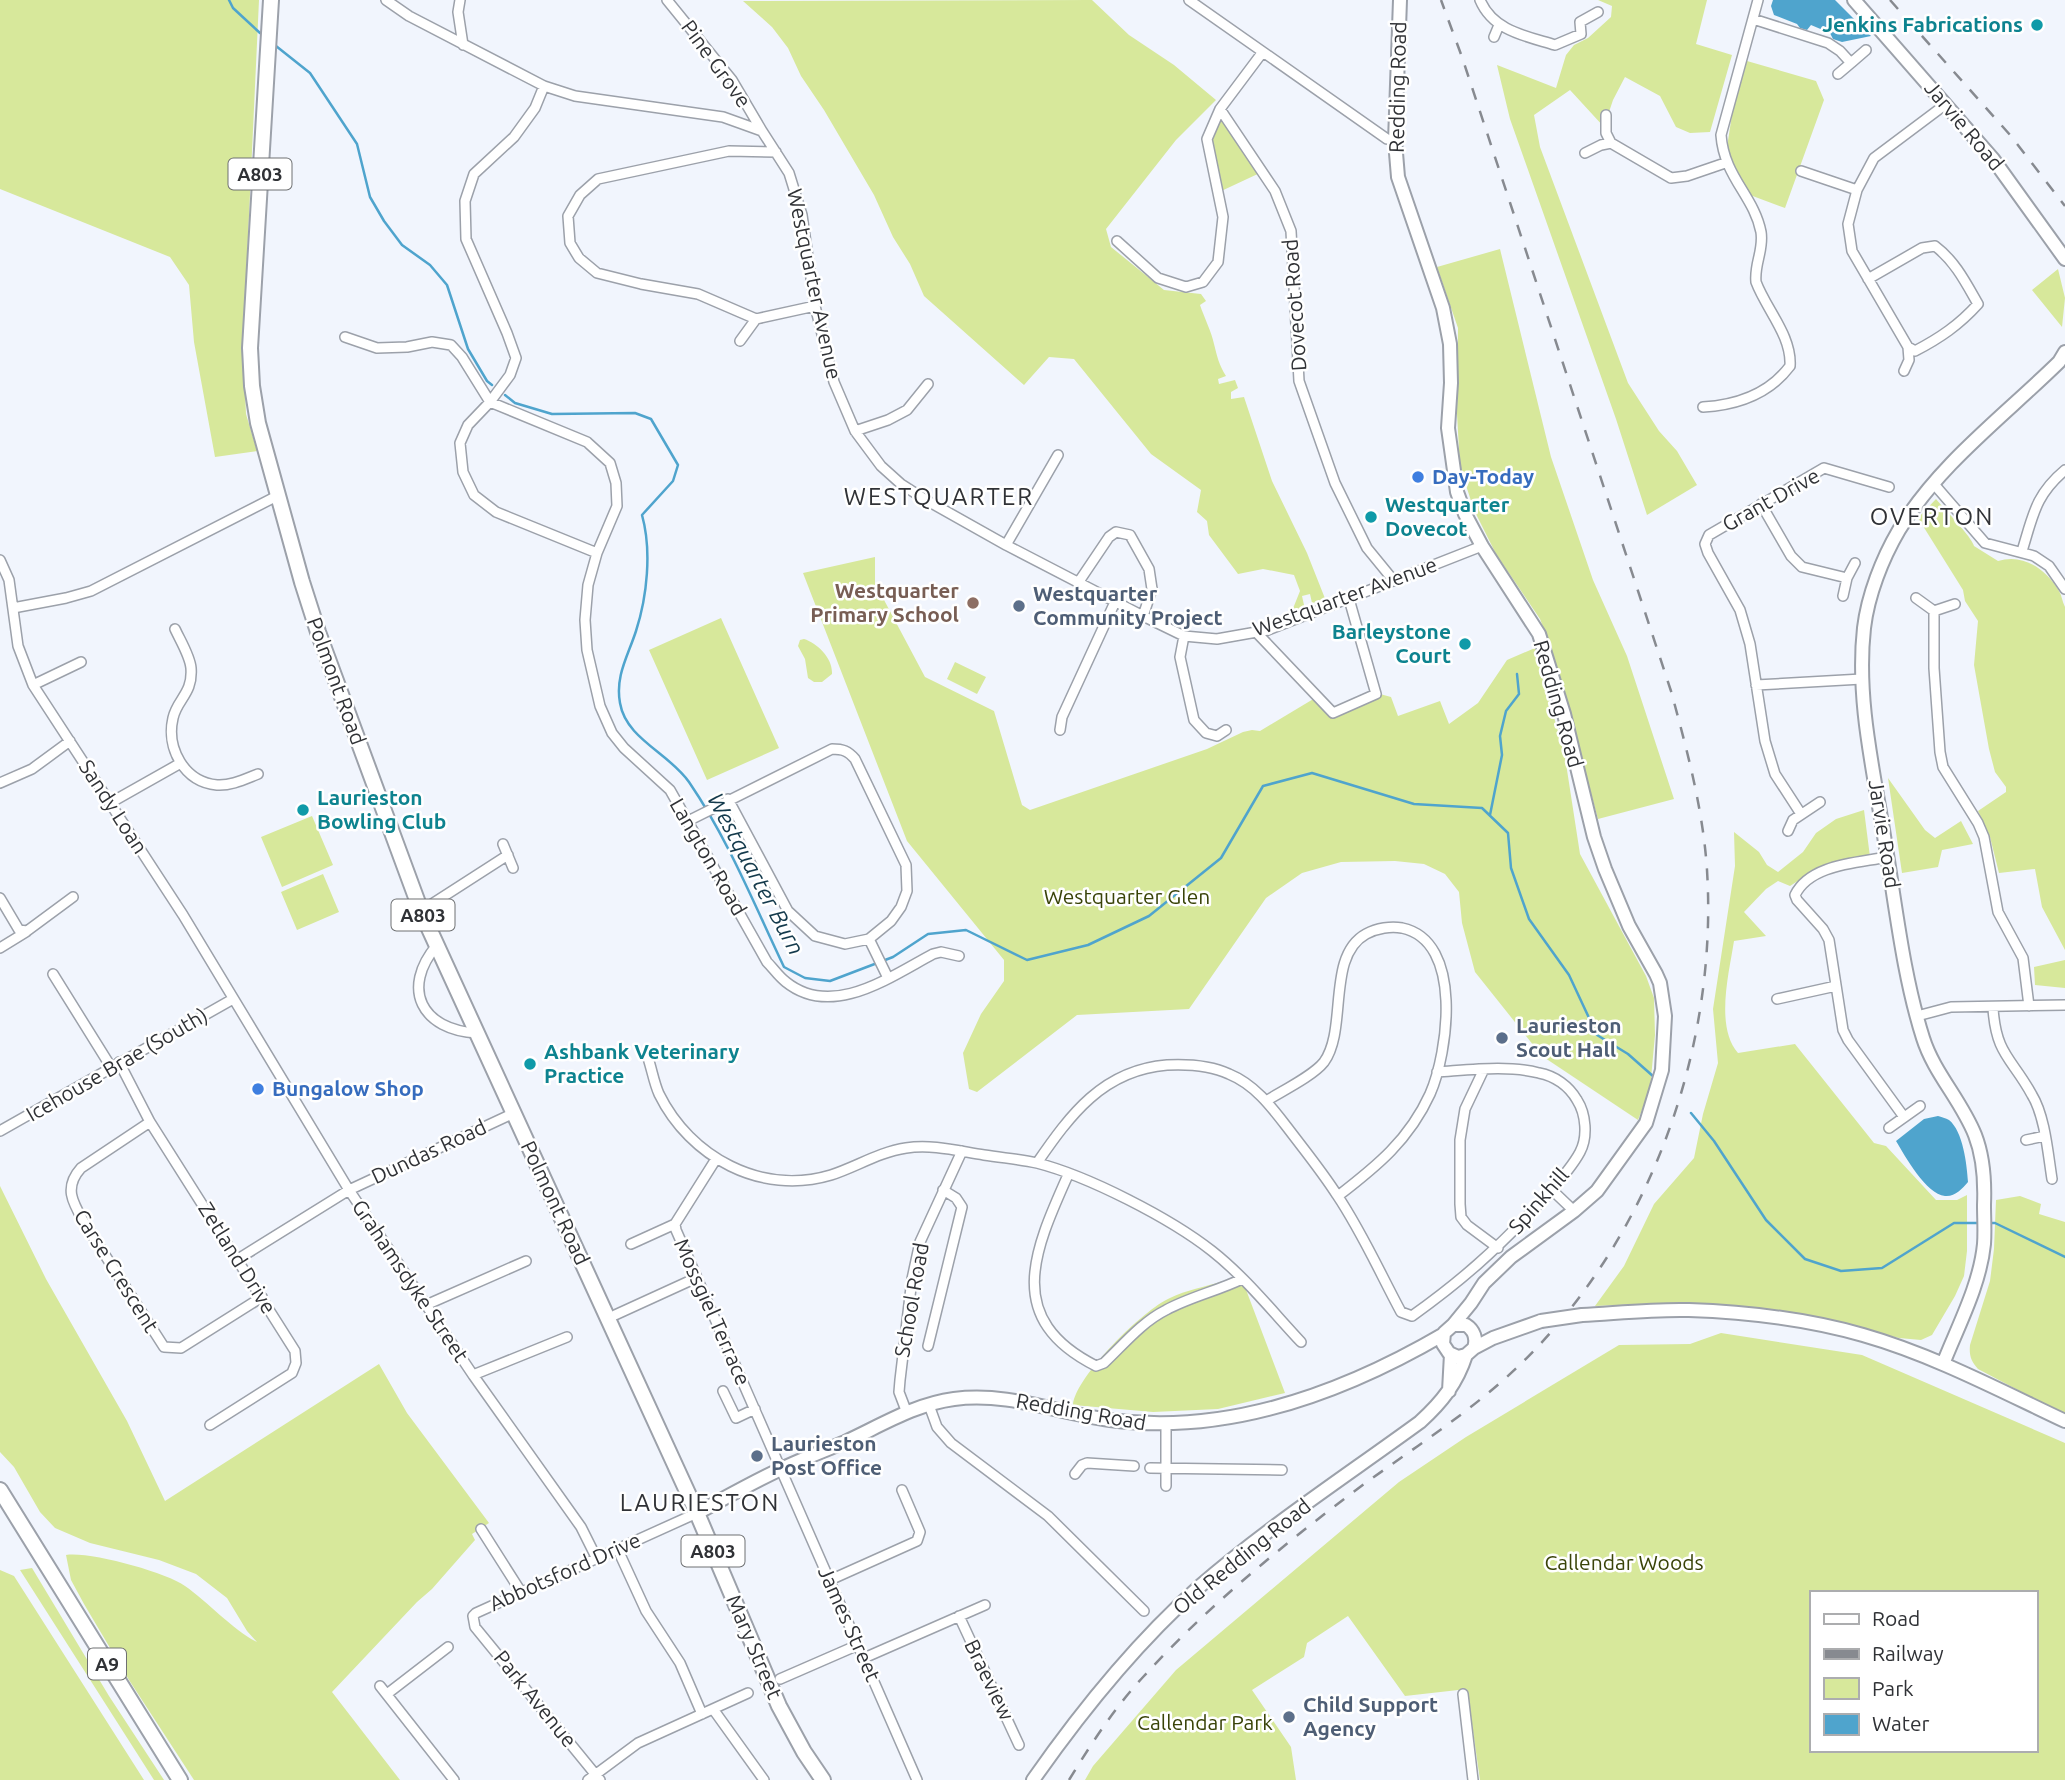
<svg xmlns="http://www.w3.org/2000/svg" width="2065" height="1780" font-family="Ubuntu,sans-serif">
<rect width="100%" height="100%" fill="#f1f5fd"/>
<!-- green -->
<path fill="#d7e89b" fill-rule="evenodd" d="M0,0H259L243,345L246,414L257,451L215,457L194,342L189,285L170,257L0,189Z
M1092,0L1129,35L1174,65L1216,100L1176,140L1106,229L1111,247L1164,290L1201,294L1206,301L1200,305C1204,317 1212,333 1214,344C1217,356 1219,365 1226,376L1218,379L1219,384L1235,380L1238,388L1231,392V399L1244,397L1272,481L1307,553L1326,601L1312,603L1310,594L1302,596L1304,605H1307L1308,608L1292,611L1300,591L1294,575L1263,569L1238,574L1209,535L1207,521L1197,512L1201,490L1151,454L1074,359L1049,357L1024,385L924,296L910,264L893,237L874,195L824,110L801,76L788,48L772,27L743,1Z
M1598,0H1707L1696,44L1732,55L1710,132L1690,133L1676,127L1660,96L1625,77L1613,100L1604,127L1570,90L1534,115L1540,147L1628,383L1659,431L1677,451L1697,485L1647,515L1616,419L1510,119L1497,65L1556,88L1566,55L1574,45L1588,38L1611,17L1612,6Z
M1747,61L1816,81L1824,100L1785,208L1750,195L1734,167L1727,147L1734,102Z
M1220,109L1262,172L1217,193L1207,139Z
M1500,249L1551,457L1593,580L1627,656L1674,799L1598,819L1551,647L1540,619L1496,554L1474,510L1460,467L1457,414L1458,328L1437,267Z
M2058,269L2065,298L2062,327L2032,290Z
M1936,499C1944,509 1972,537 1974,546L1998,561C2023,553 2046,569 2059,591C2062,596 2062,601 2065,607V950L2042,907L2035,869L1999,873L1990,837L1978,811L2006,792V787L1995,772L1989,749L1974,665L1978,621L1965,601L1963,590L1918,518Z
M875,557V583L925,677L994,711L1022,805L1030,810L1207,749L1243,732L1252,730L1260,731L1315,698L1332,716L1380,694L1391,697L1398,716L1440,701L1449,724L1478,703L1507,660L1535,648L1565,757L1580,854L1646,976L1654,998L1655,1035L1650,1089L1638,1120L1542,1056L1475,972L1462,923L1459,892L1445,874L1424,864L1395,861L1341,862L1302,873L1266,898L1189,1009L1077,1015L977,1092L969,1089L963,1053L981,1014L1004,981V960L907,841L803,573Z
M721,618L779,748L707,780L649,650Z
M804,639C817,643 833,658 832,674L822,682H814L808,678L805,659L798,646L800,640Z
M955,662L986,677L977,694L947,679Z
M1888,778L1925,830L1935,838L1961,821L1973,844L1942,850L1938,867L1902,873Z
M1864,810L1870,857L1821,866L1790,886L1778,881L1766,889L1744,912L1766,936L1734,941C1729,973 1715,1027 1738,1053L1795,1044L1874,1143L1886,1146L1936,1200H1957L1967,1195V1251L1964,1276L1955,1296L1932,1335L1921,1340L1899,1338L1814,1318L1744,1307L1666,1303L1595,1306L1624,1266L1654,1204L1694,1158L1703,1114L1718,1063L1713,1009L1735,866L1734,832L1759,852L1767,865L1778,872L1803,852L1816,833L1836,819Z
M312,816L333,865L282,887L261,837Z
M323,874L339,912L297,930L281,892Z
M2065,960V988L2035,985L2034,967Z
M0,1186L46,1279L127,1421L165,1501L379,1364L407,1413L489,1523L472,1534L475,1540L432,1589L417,1602L332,1692L400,1780H194L129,1680L84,1604L71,1580L66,1555C88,1551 166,1572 185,1586C208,1602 234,1631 257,1642L247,1631L227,1598L196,1574L159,1560L90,1543L55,1528L40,1512L14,1467L0,1452Z
M2020,1196L2041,1204L2039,1214L2065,1222V1415L1978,1369C1971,1361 1969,1356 1970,1345L1990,1281L1994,1249L1996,1200Z
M1223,1281L1245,1287L1285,1393L1218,1409L1153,1412L1073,1405C1075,1377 1144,1309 1170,1298C1186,1290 1205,1287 1223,1281Z
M1721,1333L1862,1355L2065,1443V1780H1480L1467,1689L1405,1696L1348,1616L1307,1643L1304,1657L1252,1690L1291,1747L1296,1780H1085L1093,1766L1176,1670L1399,1482L1466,1437L1619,1345L1690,1344ZM1811,1593H2035V1750H1811Z
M32,1568L109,1696L164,1780H154L20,1570Z
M0,1570L14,1576L144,1780H0Z"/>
<!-- water -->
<path fill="#4fa4cd" d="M1773,0H1835L1871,36L1842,42L1833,39L1830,33L1811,25L1807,30L1800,28L1797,24L1774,15L1771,6Z
M1938,1116C1941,1117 1946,1118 1949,1120C1963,1131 1967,1165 1968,1182C1962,1189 1955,1197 1945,1196C1926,1194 1905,1156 1896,1141L1924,1119Z"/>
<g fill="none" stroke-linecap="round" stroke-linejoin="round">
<!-- stream -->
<path stroke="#4fa4cd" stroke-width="2.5" d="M229,0L233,8L260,33
M276,46L310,73L357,144L370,197L384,221L402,245L430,265L447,285L468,349L487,381L492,385
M505,395L515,403L552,414L635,413L651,419L678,465L673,481L642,515C652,551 647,597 636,631C628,656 615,676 620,703C626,739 669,753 689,782C728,839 754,904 784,967L805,978L830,981L893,957L928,934L966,930L1027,960L1088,945L1149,916L1221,858L1263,786L1312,773L1414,804L1482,808L1508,833L1511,868L1529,919L1569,975L1597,1035L1628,1054L1654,1077
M1490,815L1502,755L1500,736L1506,711L1519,694L1517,674
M1691,1113L1714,1141L1766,1220L1805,1259L1841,1271L1882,1268L1954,1223H1979
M1989,1223H1995L2065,1257"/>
<!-- street casing -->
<g stroke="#9ca1aa" stroke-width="12">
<path id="street" d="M386,0L409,16L544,86L575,96L723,117L762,131L789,173L802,215L815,306L834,382L855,431L881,466L901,484L926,500L1006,545L1143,616L1184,636L1217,639L1268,630L1482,546
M460,0L458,12L463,45
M667,0L732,80L762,131
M1189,0L1387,139L1395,141
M1480,0C1493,31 1526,36 1555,45L1581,34L1580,22L1598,12
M1753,19L1828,43L1840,51L1851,63L1838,74
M1494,37L1499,25
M1851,63L1866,50
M544,86L535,108L514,137L474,174L465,201L466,239L507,333L516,358L510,375L490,402L468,425L460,443L463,472L474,495L496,512L597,553
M1220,109L1275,191L1291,231L1299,381L1335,483L1367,548L1394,581
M1611,143L1671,178L1687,176L1725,163
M1585,153L1601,145L1611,143L1606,133V115
M1801,171L1857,190
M1117,241L1158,278L1186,287L1203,282L1218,262L1223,217L1207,139L1220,109L1262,53
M1868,279L1922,248L1935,246C1955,261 1966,283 1978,304C1959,325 1940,338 1915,351L1908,347
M756,319L698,294L641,284L597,273L579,258L570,243L568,216L580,195L598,179L729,151L776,152
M345,337L377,348L407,347L432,342L451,345L462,357L490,402L587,442L610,463L616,483L617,506L597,553L588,585L585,620L587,650L600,706L612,733L624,748L670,790L767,962C773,968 779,977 786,982C832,1019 890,977 933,954L941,952L959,956
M740,341L756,319L815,306
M1904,371L1909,360L1908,347L1852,251L1848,224L1857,190L1874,158L1946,104
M1703,407C1737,405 1769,394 1790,366C1792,336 1766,309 1756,282C1754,264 1764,250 1761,232C1754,196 1724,177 1721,135L1758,0
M855,431L888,420L907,410L928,384
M1933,483L1985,543L2034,556L2049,566L2065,589
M1761,504L1791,556L1802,567L1847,578
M1006,545L1058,455
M2022,551C2033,516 2035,495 2065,470
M0,560L9,580L18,646L33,685L183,915L349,1190L473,1375L581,1527L596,1557
M1078,583L1109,537L1116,532L1130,535L1149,569L1152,589L1143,616
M1843,596L1847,578L1855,563
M1916,598L1934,611L1955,604
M13,608L66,598L91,591L277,496
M1934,611V668L1940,752L1943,767L1978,823L1984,837L1998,912L2023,958L2029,1006
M175,629C180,640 190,656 191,668C193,694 177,699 173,718C166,748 184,782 217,785C231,786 245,779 258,774
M1256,632L1333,713L1376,694L1349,599
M1184,636L1180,657L1194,720L1206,733L1217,736L1226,730
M33,685L81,662
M1756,685L1862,679
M1060,730L1062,717L1115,602
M0,783L32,769L70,741
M110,803L179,764
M1801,814L1775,774L1765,741L1750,644L1740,610L1708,553L1705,544L1709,535L1824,468L1889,487
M688,821L832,749C843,749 848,751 855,759L906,865L907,891L901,907L891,921L869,939L845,944L815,936L788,911L728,799
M1788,831L1793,820L1820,802
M503,844L513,868
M1887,857C1858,863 1810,864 1795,895L1797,900L1823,929L1829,940L1843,1030L1848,1040L1904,1117
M0,898L19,930L27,931L73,897
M421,911L508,855
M869,939L888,978
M437,945C400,989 422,1030 477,1033
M0,948L26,932
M53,974L111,1067
M1777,999L1836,986
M1993,1008C1996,1055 2012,1058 2032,1095C2045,1116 2048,1154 2052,1179
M1917,1016L1951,1007L2065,1005
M648,1058C652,1070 654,1083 659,1094C690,1157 761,1196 831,1175C856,1167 879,1152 906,1148C932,1144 958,1151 984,1155C1002,1158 1020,1159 1037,1163C1088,1176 1170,1218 1212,1251C1245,1277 1272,1311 1301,1342
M119,1062L150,1122L295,1351L296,1363L292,1373L210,1425
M1484,1069L1465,1109L1460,1140V1204L1461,1217L1467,1225L1498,1248
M1266,1101C1282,1091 1313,1076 1324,1062C1348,1029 1326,956 1366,934C1377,928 1391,926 1402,928C1464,941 1448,1053 1430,1094C1409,1140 1377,1166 1338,1196
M150,1122L81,1168C63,1188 73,1203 85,1224L164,1347L181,1348L262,1297
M1889,1128L1920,1106
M0,1131L233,999
M2026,1140L2045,1136
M716,1159L675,1224L676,1230L917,1780
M1037,1163C1070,1115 1103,1070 1167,1065C1188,1064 1210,1065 1229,1074C1256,1085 1273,1109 1290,1131C1306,1152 1323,1173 1337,1195C1362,1232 1380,1273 1401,1312L1412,1316C1461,1281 1496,1250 1537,1206C1551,1190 1570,1171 1580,1152C1588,1137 1586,1114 1577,1100C1569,1086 1555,1076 1539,1073C1509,1065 1469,1070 1437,1072
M1068,1175C1034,1251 1003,1319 1096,1366L1104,1363C1124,1344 1142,1322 1166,1310C1190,1297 1217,1291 1242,1279
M1552,1190L1574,1211
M631,1244L675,1224
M238,1259L349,1190L514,1113
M426,1305L526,1261
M615,1315L696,1278
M928,1346L962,1207L956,1198L943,1190
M473,1375L567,1337
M723,1391L736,1418L755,1409
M929,1405L937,1427L951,1443L1048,1516L1144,1611
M907,1413L899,1392L900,1380L912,1279L920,1242L962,1151
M1150,1468L1282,1470
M1075,1474L1082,1465L1087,1463L1134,1466
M1166,1486V1425
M481,1529L521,1592
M617,1548L646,1611L680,1663L702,1714
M830,1580L917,1541L920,1532L902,1490
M959,1616L1019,1745
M864,1658L985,1605
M780,1679L858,1645
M380,1686L454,1780
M387,1694L448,1647
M1463,1694L1473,1780
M713,1709L764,1780
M588,1780L638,1743L748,1693
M600,1780L475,1627L473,1616L476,1613L697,1513"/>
</g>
<!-- secondary casing -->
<g stroke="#9ca1aa" stroke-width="16">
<path id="secondary" d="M1400,0L1395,141L1398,177L1443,308L1450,344L1451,383L1448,428L1457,492L1465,514L1482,546L1539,634L1564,714L1594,837L1605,869L1629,926L1656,974L1660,983L1665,1016L1662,1070L1646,1123L1597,1191L1574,1211L1511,1257L1484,1283L1471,1303L1453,1325
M1854,0L1993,159L2065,259
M1582,1315C1618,1313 1654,1309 1689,1310C1747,1312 1807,1319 1863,1335C1933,1355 1999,1390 2065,1421
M1474,1348C1477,1339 1474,1330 1466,1325H1453L1444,1333L1443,1344L1449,1353L1458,1357L1466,1355L1474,1348L1493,1338L1541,1321
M1943,1364C1958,1326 1980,1285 1984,1244C1985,1231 1984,1218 1984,1205C1985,1181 1984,1158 1975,1135C1961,1100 1934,1073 1923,1038C1903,975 1896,907 1885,842C1874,772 1856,700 1864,628C1868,595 1882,559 1899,530C1939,464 2004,416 2059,362L2065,352
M1449,1391L1451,1354
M697,1513C725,1498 753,1482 781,1469C802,1459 824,1451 845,1442C880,1426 915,1404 954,1399C1010,1392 1056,1413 1110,1420C1228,1436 1343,1393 1444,1334
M1033,1780C1082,1710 1135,1644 1199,1587C1268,1527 1346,1476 1420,1422C1442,1402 1457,1383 1466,1355"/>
</g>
<!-- primary casing -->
<g stroke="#9ca1aa" stroke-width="18">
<path id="primary" d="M271,0L250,348L252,386L258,423L302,582L318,632L421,911L697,1513L779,1706L804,1752L823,1780
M0,1490L180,1780"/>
</g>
<!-- street -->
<use href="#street" stroke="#fff" stroke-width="9"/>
<!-- secondary -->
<use href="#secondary" stroke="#fff" stroke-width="12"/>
<!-- primary -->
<use href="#primary" stroke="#fff" stroke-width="14"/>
<!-- rail -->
<path stroke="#878a90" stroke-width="2.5" stroke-dasharray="12 12" stroke-linecap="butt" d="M1890,0L2011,136L2065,206
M1069,1780C1091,1744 1115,1707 1144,1676C1206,1608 1278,1549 1352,1493C1399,1458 1448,1427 1493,1389C1640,1265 1719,1061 1707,870C1703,809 1687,750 1671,691L1462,57L1441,0"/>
<!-- secondary-bridge casing -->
<g stroke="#9ca1aa" stroke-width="16" stroke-linecap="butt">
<path id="secondary-bridge" d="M1541,1321L1582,1315"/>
</g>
<!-- secondary-bridge -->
<use href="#secondary-bridge" stroke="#fff" stroke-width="12"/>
</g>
<!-- markers -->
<g fill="#0f9aa8" stroke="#fff" stroke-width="2.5">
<circle cx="2037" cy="25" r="7"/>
<circle cx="1371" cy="517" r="7"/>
<circle cx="1465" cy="644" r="7"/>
<circle cx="303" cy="810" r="7"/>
<circle cx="530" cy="1064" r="7"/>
</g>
<g fill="#3f7fe0" stroke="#fff" stroke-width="2.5">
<circle cx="1418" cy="477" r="7"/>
<circle cx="258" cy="1089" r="7"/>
</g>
<circle fill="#8d6e63" stroke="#fff" stroke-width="2.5" cx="973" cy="603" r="7"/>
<g fill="#5c6f8a" stroke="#fff" stroke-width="2.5">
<circle cx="1019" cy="606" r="7"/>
<circle cx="1502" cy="1038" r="7"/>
<circle cx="757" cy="1456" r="7"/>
<circle cx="1289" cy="1717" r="7"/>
</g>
<g text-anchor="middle" stroke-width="5" stroke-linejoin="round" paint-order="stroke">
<!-- shield labels -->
<g fill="#fff" stroke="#6e7072" stroke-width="2">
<rect x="228.5" y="158.5" width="63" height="31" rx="5"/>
<rect x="391.5" y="899.5" width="63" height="31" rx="5"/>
<rect x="681.5" y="1535.5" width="63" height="31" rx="5"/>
<rect x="88" y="1648.5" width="38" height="31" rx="5"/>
</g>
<g font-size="19" font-weight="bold" fill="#303236">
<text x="260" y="181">A803</text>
<text x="423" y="922">A803</text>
<text x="713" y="1558">A803</text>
<text x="107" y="1671">A9</text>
</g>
<!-- culture labels -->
<g font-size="21" font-weight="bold" fill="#0d838f" stroke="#fff" text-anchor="start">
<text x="2023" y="32" text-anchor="end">Jenkins Fabrications</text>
<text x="1385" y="512">Westquarter<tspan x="1385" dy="24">Dovecot</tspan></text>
<text x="1451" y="639" text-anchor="end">Barleystone<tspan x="1451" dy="24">Court</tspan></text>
<text x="317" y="805">Laurieston<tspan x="317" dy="24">Bowling Club</tspan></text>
<text x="544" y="1059">Ashbank Veterinary<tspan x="544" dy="24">Practice</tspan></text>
</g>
<!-- street labels -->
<g font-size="21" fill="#303236" stroke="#fff">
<text transform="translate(716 64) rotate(54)" y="7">Pine Grove</text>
<text transform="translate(1398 87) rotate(-89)" y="7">Redding Road</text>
<text transform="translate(1964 126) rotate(50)" y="7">Jarvie Road</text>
<text transform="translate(814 284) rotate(78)" y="7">Westquarter Avenue</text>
<text transform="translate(1295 305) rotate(-94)" y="7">Dovecot Road</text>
<text transform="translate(1771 500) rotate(-29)" y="7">Grant Drive</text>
<text transform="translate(1345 597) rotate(-20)" y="7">Westquarter Avenue</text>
<text transform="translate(336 681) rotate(70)" y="7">Polmont Road</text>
<text transform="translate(1558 704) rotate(74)" y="7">Redding Road</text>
<text transform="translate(113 807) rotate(57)" y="7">Sandy Loan</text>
<text transform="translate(1884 834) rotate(81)" y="7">Jarvie Road</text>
<text transform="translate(708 857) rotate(60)" y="7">Langton Road</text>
<text transform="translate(117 1065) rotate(-30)" y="7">Icehouse Brae (South)</text>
<text transform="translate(429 1152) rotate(-25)" y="7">Dundas Road</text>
<text transform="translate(1539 1201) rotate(-49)" y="7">Spinkhill</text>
<text transform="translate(555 1203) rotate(65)" y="7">Polmont Road</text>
<text transform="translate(237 1258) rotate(58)" y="7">Zetland Drive</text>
<text transform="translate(116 1271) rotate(58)" y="7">Carse Crescent</text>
<text transform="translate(410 1281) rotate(56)" y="7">Grahamsdyke Street</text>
<text transform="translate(912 1300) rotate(-80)" y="7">School Road</text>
<text transform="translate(712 1312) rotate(66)" y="7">Mossgiel Terrace</text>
<text transform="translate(1081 1412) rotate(10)" y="7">Redding Road</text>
<text transform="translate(1242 1557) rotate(-39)" y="7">Old Redding Road</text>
<text transform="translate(565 1572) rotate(-24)" y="7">Abbotsford Drive</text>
<text transform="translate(849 1624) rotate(66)" y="7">James Street</text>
<text transform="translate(754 1647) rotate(67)" y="7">Mary Street</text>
<text transform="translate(989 1680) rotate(64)" y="7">Braeview</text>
<text transform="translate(535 1699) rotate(51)" y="7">Park Avenue</text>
</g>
<!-- shop labels -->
<g font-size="21" font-weight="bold" fill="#366cbe" stroke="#fff" text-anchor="start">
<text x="1432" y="484">Day-Today</text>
<text x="272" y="1096">Bungalow Shop</text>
</g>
<!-- education labels -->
<g font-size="21" font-weight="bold" fill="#785e54" stroke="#fff" text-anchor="end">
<text x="959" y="598">Westquarter<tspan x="959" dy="24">Primary School</tspan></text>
</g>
<!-- service labels -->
<g font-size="21" font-weight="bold" fill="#4e5e75" stroke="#fff" text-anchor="start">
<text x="1033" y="601">Westquarter<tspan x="1033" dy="24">Community Project</tspan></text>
<text x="1516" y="1033">Laurieston<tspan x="1516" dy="24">Scout Hall</tspan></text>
<text x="771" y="1451">Laurieston<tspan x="771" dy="24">Post Office</tspan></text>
<text x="1303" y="1712">Child Support<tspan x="1303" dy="24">Agency</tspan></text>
</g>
<!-- park labels -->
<g font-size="21" fill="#394308" stroke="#fff">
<text x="1127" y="904">Westquarter Glen</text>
<text x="1624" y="1570">Callendar Woods</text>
<text x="1205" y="1730">Callendar Park</text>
</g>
<!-- water labels -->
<g font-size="23" font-style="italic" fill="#143a4c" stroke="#fff">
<text transform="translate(756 874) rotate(62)" y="8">Westquarter Burn</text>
</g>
<!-- quarter labels -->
<g font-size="24" letter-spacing="2" fill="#303236" stroke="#fff">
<text x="939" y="505">WESTQUARTER</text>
<text x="1932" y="525">OVERTON</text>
<text x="700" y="1511">LAURIESTON</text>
</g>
</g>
<!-- legend -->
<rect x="1810" y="1591" width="228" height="161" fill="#ffffff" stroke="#acadaf" stroke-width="2"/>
<rect x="1824" y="1614" width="35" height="10" fill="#ffffff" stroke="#acadaf" stroke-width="2"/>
<text x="1872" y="1626" font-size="21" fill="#303236">Road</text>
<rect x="1824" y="1649" width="35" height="10" fill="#878a90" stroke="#acadaf" stroke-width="2"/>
<text x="1872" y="1661" font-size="21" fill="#303236">Railway</text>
<rect x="1824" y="1678" width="35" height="21" fill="#d7e89b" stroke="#acadaf" stroke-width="2"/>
<text x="1872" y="1696" font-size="21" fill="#303236">Park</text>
<rect x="1824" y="1714" width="35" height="21" fill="#4fa4cd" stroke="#acadaf" stroke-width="2"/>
<text x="1872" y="1731" font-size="21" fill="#303236">Water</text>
</svg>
